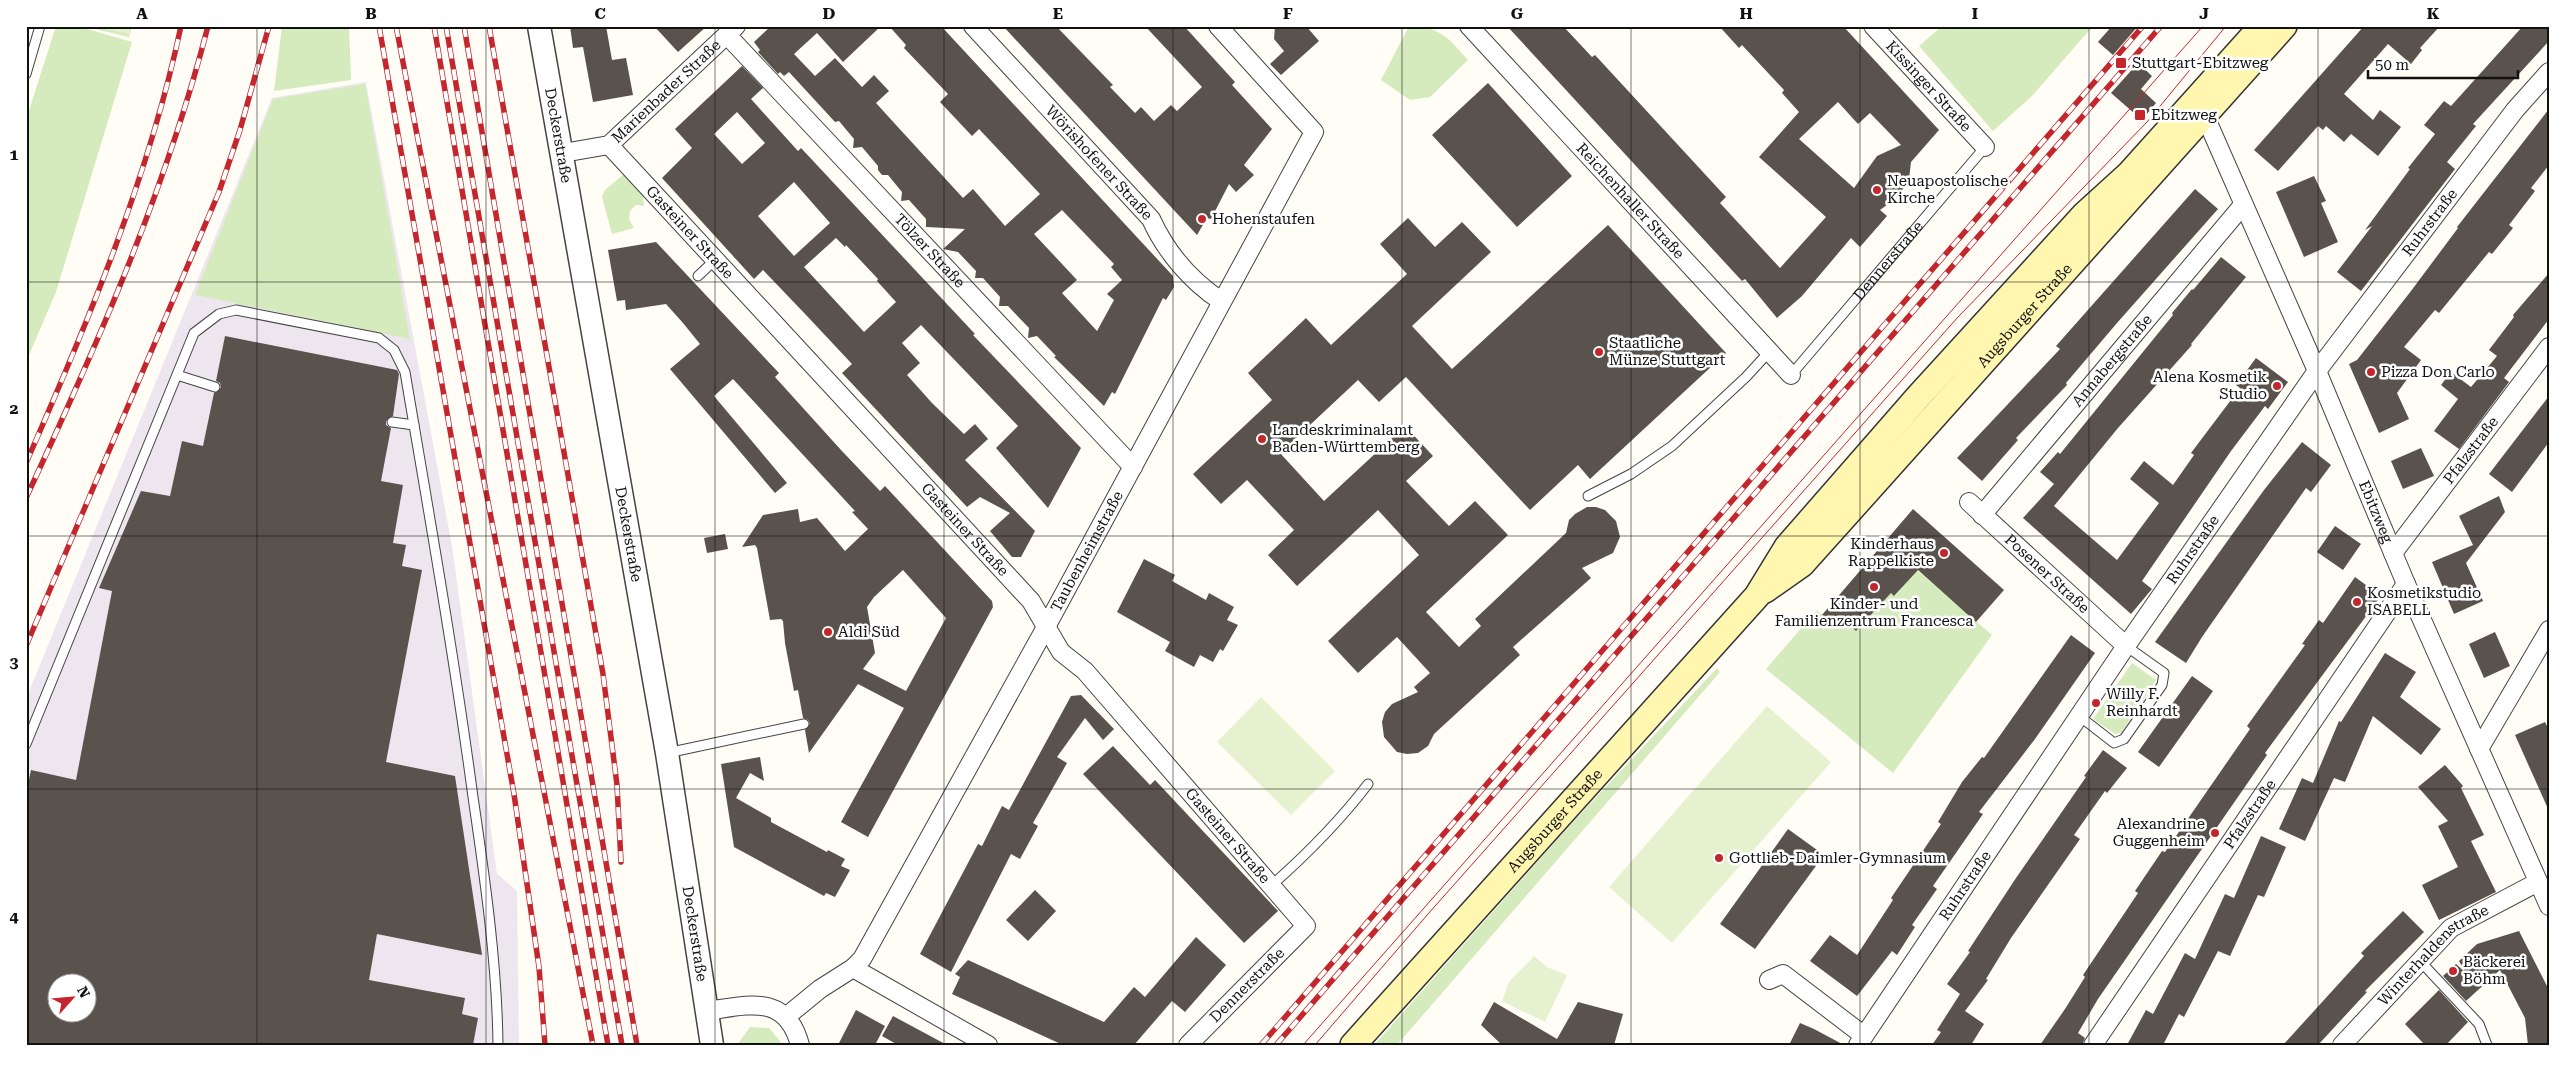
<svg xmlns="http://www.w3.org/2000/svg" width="2575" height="1071" font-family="'Roboto Serif',serif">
<rect width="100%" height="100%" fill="#fffdf5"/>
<!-- industrial -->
<path fill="#eee6ef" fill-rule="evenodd" d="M366,82L452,546L497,874L517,891L519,1045H26V699L272,98ZM58,984H88V1014H58Z"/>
<!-- green -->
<path fill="#d5ebbd" d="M56,26H77L132,42L56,292L26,362V120Z
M82,26H132L129,37Z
M282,26H349L351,80L274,91Z
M1409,26C1439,26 1449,38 1468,60L1430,97L1410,100L1381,80Z
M1942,26H2093L2032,96L1993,131L1919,46Z
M365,84L410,339L195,295L273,99Z
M624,174L643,194L644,206L636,205L630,211L629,219L634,228L612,234L602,197L605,190Z
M1903,558L1992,635L1893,773L1766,669L1817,610L1836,628L1844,620L1856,631L1891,593L1895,596L1907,582Z
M2132,663L2156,680L2121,733L2115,734L2093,719Z
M1717,668L1720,672L1397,1045H1374L1573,822Z
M750,1027L769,1028L780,1041L781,1045H737Z"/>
<!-- pitch -->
<path fill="#e6f2cf" d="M90,26H130L129,34Z
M1261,697L1335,771L1291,815L1217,742Z
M1767,706L1831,762L1672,943L1609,887Z
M1534,956L1547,967L1567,975L1545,1022L1502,1001L1509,982Z"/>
<!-- building -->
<path fill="#5a524d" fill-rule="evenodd" d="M570,26H606L612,60L626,58L633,95L593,102L583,47L573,48Z
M654,26H707L678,52Z
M771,26H881L843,62L817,33L794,54L815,76L835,58L862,87L874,75L889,91L876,103L896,125L963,198L973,189L1005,226L1040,194L979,129L972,136L940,102L948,94L904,48L906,45L889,26H941L1173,276L1174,287L1166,300L1163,298L1115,394L1112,392L1104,406L1054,357L1056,356L1037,336L1028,338L1029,328L1008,306H999L1000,297L983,278H975L976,271L958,252L943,249L965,229L926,227V219L909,200L901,201L902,192L888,175H882L878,170V166L862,147L853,148L854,139L839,121L835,122L789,72L784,76L780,72L778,74L758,52L760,50L754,42ZM1062,210L1114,264L1111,267L1122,280L1107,294L1114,300L1097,331L1062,293L1077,280L1034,234Z
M1003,26H1056L1113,85L1110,87L1135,113L1141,107L1154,121L1171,105L1177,111L1202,87L1145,26H1184L1235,82L1232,85L1272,129L1244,165L1254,175L1236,192L1229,184L1211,219L1207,218L1197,235Z
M1275,26H1306L1319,41L1281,75L1270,64L1284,51L1274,39Z
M1507,26H1563L1592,57L1595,55L1726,197L1720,203L1780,268L1826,217L1759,157L1799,112L1782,93L1784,90L1742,45L1739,48L1719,26H1843L1939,130L1911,162L1909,179L1903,189L1895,199L1880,210L1887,216L1860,247L1851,238L1802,296L1777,318L1745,279L1742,281ZM1838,102L1858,124L1870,113L1901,145L1877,156L1854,188L1799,139Z
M2112,26H2138L2113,55L2098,42Z
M2364,26H2440L2420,48L2422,50L2411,64L2388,44L2344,94L2373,120L2380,110L2401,127L2378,156L2351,134L2344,142L2326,126L2323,130L2318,126L2278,171L2254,150Z
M2523,26H2549V41L2473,124L2476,126L2447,162L2455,169L2361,291L2337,272L2372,226L2365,230L2410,169L2408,168L2435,134L2424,125L2444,101L2451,106Z
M2138,63L2152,76L2141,89L2156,103L2142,120L2111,93Z
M742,66L763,88L751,99L798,151L801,148L975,334L973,335L1081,448L1048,508L996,448L1018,426L921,325L902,343L920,363L907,375L932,403L964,434L975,424L988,439L965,460L1035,531L1021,557H1012L990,531L1010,513L980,497L967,507L842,373L852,364L807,316L763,270L754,279L662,178L692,148L675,129ZM737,112L765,143L742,164L714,134ZM794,182L830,223L794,256L758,216ZM836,238L845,247L846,245L878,279L877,281L896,302L864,332L804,267Z
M1488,83L1572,176L1517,227L1432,135Z
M2549,109V165L2531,188L2535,191L2509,225L2513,228L2492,254L2489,252L2439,313L2435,310L2404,347L2421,360L2397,393L2409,419L2379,433L2349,364L2357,360L2411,291L2458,228L2457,227Z
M2314,176L2326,201L2321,203L2338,242L2304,257L2276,192Z
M2195,189L2218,209L2117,323L2066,383L2067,385L2016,438L2018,440L1982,481L1957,458L2060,349L2056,346Z
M1408,218L1435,247L1462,222L1491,252L1412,326L1452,369L1608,225L1726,353L1590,479L1578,465L1530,510L1406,377L1379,402L1358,380L1280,453L1324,501L1405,426L1433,456L1406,481L1449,526L1475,501L1508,535L1426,612L1459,647L1481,626L1475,619L1566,533L1569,520L1575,514L1587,507H1596L1605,510L1616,521L1620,537L1613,553L1582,568L1591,578L1513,647L1520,655L1434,734L1428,746L1418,753L1407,754L1397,752L1384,737L1382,722L1385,712L1392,704L1418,692L1414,687L1430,673L1397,637L1358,673L1328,641L1419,555L1378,510L1297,586L1268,555L1294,530L1247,480L1221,504L1193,474L1272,400L1248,373L1306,318L1331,345L1407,274L1380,244Z
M656,242L779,373L775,377L841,450L880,491L885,486L992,601L993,607L868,837L841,822L904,708L858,684L809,753L805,730L810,723L808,720L803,718L798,690L794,691L785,643L783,621L781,619L770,620L757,548L755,545L742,547L763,515L798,509L800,522L817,518L845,551L868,529L852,512L855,511L733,379L714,396L787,483L775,493L670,369L700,344L683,323L666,304L626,310L625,300L617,301L608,250ZM903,570L946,618L906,691L863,669L875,653L867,607L874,597Z
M2221,257L2246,277L2191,344L2192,345L2118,428L2054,506L2117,560L2159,503L2130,479L2144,461L2173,485L2194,455L2191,453L2240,388L2236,385L2256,358L2288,382L2268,409L2265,406L2231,451L2142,581L2152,589L2131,614L2023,518L2054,484L2040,472L2058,452L2060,454L2173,315L2172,313L2192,289L2193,290Z
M2549,273V319L2504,378L2509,382L2459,449L2434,431L2458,399L2441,385L2451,372L2471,387L2497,356L2489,350L2514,317L2513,315Z
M225,336L397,370L399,374L393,416L386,421V425L391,428L381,481L403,485L393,543L406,545L402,566L422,570L386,762L455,776L482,955L377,934L369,980L465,998L462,1014L478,1018L473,1045H26V794L31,770L76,780L112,591L99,588L141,491L170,496L182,441L203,446L214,393L221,388L220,383L216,381ZM58,984H88V1014H58Z
M2549,396V442L2512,492L2489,474Z
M2302,442L2331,465L2311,492L2306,488L2202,637L2186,663L2155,642L2264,490Z
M2421,448L2434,476L2403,489L2391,461Z
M2499,496L2505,512L2466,563L2483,601L2454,614L2432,562L2473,545L2459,516Z
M1913,509L2004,590L1976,622L1918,570L1894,596L1891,593L1856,631L1844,620L1837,628L1822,615Z
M2335,526L2361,544L2343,570L2317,552Z
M725,534L728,549L707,553L704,538Z
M1144,559L1175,575L1172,581L1206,600L1209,593L1234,607L1227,620L1238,625L1223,651L1220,649L1213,662L1200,655L1194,667L1165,651L1170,642L1117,612Z
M2355,577L2381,596L2265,753L2267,755L2098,999L2078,1033L2085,1038L2082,1045H2040L2065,1009L2085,977L2083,975L2138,893L2135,891L2162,851L2165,852L2250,729L2247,726L2305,645L2302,644L2319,620L2323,623Z
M2495,632L2510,666L2484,678L2469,644Z
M2071,635L2095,653L2035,739L1979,812L1983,814L1933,886L1937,889L1912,925L1915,927L1897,955L1892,951L1857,996L1810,961L1830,935L1857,955L1893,900L1891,898L1941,824L1938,822L1962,782L1982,757L1984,758Z
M2385,653L2416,672L2400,697L2441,729L2421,755L2373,716L2345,782L2334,778L2305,841L2279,829L2302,778L2313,783L2339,721L2341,722Z
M2192,676L2213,691L2159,767L2138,752Z
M1081,695L1114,729L1103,740L1085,718L1057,757L1067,763L1033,823L1038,826L1020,859L1011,854L951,972L920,954L978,844L982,846L1002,806L1009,810L1071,696Z
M2545,722L2549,730V811L2515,735Z
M1113,746L1150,785L1155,780L1278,911L1244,943L1083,774Z
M2103,750L2127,768L2107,793L2105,791L2074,835L2080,839L2011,938L1986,979L1988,980L1965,1011L1984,1024L1971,1045H1932L1941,1032L1937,1030L1960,994L1947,984L1970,952L1968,951L2016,878L2086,777L2084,776Z
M760,757L764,781L750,773L736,798L771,818V822L827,852L828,850L845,859L841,866L850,870L835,897L826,893L824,896L734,847L721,764Z
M2445,765L2463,786L2461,788L2484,835L2471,841L2496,892L2439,920L2422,885L2458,867L2438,826L2448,821L2418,787Z
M1788,829L1824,855L1755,949L1720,924Z
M2261,836L2286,847L2264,897L2258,895L2230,956L2218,951L2184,1017L2179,1014L2163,1045H2127L2146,1010L2153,1014L2185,953L2195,959L2225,894L2234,898Z
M1035,890L1056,911L1028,941L1006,920Z
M2403,911L2424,932L2365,991L2367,992L2318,1045H2283L2364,956L2361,953Z
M2519,931L2549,990V1045H2528L2525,1018L2500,970L2466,1001L2443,976L2456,964L2465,972L2459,961L2477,944Z
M1196,937L1226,965L1185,1012L1172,1001L1134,1045H1063L952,994L960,977L955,974L968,960L1104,1022L1134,987L1145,997Z
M2439,990L2468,1022L2446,1045H2425L2405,1024Z
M1494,1002L1557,1039L1578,1002L1623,1014L1614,1045H1502L1481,1025Z
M856,1010L885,1026L875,1045H838Z
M893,1016L947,1045H898L882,1036Z
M1800,1023L1814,1029L1844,1045H1789Z"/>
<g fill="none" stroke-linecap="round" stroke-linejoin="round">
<!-- service casing -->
<g stroke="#444" stroke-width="11">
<g id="service">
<path d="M26,74L40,26"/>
<path d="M698,276L715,260"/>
<path d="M177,375L215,387"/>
<path id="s1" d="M1791,375L1985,147"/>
<path d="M392,422L414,425"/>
<path d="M1588,496L1631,474L1672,446L1746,377L1769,352"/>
<path d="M2078,715L2114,743L2124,739L2162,685L2164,673L2126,646"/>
<path d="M26,744L194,333L219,314L236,310L379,338L394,350L405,372C429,514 454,655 473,797C485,879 497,962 498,1045"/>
<path d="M667,753L804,724"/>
<path d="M1272,885C1307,854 1339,822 1368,784"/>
<path d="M2420,961L2479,1024L2487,1045"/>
</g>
</g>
<!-- minor casing -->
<g stroke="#444" stroke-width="20">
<g id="minor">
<path id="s2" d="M973,26L1151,219C1166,252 1191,281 1221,301"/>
<path id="s3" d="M1469,26L1791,375"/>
<path id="s4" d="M1873,26L1985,147"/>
<path id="s5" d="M727,35L1133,467"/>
<path id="s6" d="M2205,116L2317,371L2406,584L2549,906"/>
<path id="s7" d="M609,145L1031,601L1061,652L1085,671L1306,926L1188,1045"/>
<path id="s8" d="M563,153L609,145L736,26"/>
<path id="s9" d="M1969,502L2126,646"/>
<path id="s10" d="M1982,515L2243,205"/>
<path id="s11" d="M2393,553L2549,347"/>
<path d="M2479,749L2549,630"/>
<path d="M853,968L988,1045"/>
<path d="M1769,980L1783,974L1863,1035"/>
<path d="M706,1011C749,1005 786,993 800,1045"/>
<path id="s12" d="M787,1016L820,989L853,968L862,959L1046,627L1314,132L1218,26"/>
<path id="s13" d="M1858,1045L2126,646L2317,371L2515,110L2549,72"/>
<path id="s14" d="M2093,1045L2406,584"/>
<path id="s15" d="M2342,1045L2451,928L2538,882"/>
</g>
</g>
<!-- tertiary casing -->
<g stroke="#444" stroke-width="25">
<g id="tertiary">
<path id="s16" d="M539,26L667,753L712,1045"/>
</g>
</g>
<!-- secondary casing -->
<g stroke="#333" stroke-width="28">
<g id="secondary">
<path id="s17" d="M1765,590L1802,564L2284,26"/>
<path id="s18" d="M1353,1045L1757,596L1787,547L1918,397L2085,214L2129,174L2262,26"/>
</g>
</g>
<!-- service -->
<use href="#service" stroke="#fff" stroke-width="9"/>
<!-- minor -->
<use href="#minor" stroke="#fff" stroke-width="18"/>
<!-- tertiary -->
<use href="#tertiary" stroke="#fff" stroke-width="22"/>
<!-- secondary -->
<use href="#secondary" stroke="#fff6b0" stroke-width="25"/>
<!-- tram -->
<path stroke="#c4262e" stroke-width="1" d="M1303,1045L2203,26
M1315,1045L1428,914L1958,317L2147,122L2226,26"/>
<!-- rail casing -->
<g stroke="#c4262e" stroke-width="5.5">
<path id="rail" d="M379,26L514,794L539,967L545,1045
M396,26L593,1045
M434,26L608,1045
M446,26L622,1045
M464,26L637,1045
M489,26L603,674L617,785L621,862
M26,463C88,322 149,177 181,26
M26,498C97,345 166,190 208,26
M26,646L219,192L240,130L269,26
M1261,1045L2143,26
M1276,1045L2161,26"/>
</g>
<!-- rail -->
<use href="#rail" stroke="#fff" stroke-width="4" stroke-dasharray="11" stroke-linecap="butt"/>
</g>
<!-- grid -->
<path fill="none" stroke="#111" stroke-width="1" stroke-opacity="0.55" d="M257,26V1045M486,26V1045M715,26V1045M944,26V1045M1173,26V1045M1402,26V1045M1631,26V1045M1860,26V1045M2089,26V1045M2318,26V1045M26,282H2549M26,536H2549M26,789H2549"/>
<!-- markers -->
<g fill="#c4262e" stroke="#fff" stroke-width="2">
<rect x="2115" y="57" width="12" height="12" rx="2.5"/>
<rect x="2134" y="109" width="12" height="12" rx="2.5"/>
<circle cx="1877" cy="190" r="5"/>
<circle cx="1202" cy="219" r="5"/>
<circle cx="1599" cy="352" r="5"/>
<circle cx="2371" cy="372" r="5"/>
<circle cx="2277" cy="386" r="5"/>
<circle cx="1262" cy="439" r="5"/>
<circle cx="1944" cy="553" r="5"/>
<circle cx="1874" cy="587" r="5"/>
<circle cx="2357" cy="602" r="5"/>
<circle cx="828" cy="632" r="5"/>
<circle cx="2096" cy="703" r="5"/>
<circle cx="2215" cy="833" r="5"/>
<circle cx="1719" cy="858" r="5"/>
<circle cx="2453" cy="971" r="5"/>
</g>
<g text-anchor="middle" stroke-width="5" stroke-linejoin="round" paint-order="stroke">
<!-- poi labels -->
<g font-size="15" fill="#111" stroke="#fff" text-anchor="start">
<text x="2132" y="68">Stuttgart-Ebitzweg</text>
<text x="2151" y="120">Ebitzweg</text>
<text x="1887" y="186">Neuapostolische<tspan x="1887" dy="17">Kirche</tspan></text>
<text x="1212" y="224">Hohenstaufen</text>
<text x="1609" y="348">Staatliche<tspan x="1609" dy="17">Münze Stuttgart</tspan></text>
<text x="2381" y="377">Pizza Don Carlo</text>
<text x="2267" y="382" text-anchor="end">Alena Kosmetik<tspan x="2267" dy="17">Studio</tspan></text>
<text x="1272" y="435">Landeskriminalamt<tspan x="1272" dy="17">Baden-Württemberg</tspan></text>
<text x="1934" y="549" text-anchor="end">Kinderhaus<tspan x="1934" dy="17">Rappelkiste</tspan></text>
<text x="2367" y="598">Kosmetikstudio<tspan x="2367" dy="17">ISABELL</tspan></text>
<text x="1874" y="609" text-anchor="middle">Kinder- und<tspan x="1874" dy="17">Familienzentrum Francesca</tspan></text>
<text x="838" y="637">Aldi Süd</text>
<text x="2106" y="699">Willy F.<tspan x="2106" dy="17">Reinhardt</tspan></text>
<text x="2205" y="829" text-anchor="end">Alexandrine<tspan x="2205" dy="17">Guggenheim</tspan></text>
<text x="1729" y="863">Gottlieb-Daimler-Gymnasium</text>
<text x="2463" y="967">Bäckerei<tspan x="2463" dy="17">Böhm</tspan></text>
</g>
<!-- street labels -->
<g font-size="15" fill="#111" stroke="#fff">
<text dy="5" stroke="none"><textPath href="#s4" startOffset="82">Kissinger Straße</textPath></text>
<text dy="5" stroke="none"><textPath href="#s8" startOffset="125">Marienbader Straße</textPath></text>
<text dy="5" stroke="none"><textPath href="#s16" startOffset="111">Deckerstraße</textPath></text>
<text dy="5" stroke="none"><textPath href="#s2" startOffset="186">Wörishofener Straße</textPath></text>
<text dy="5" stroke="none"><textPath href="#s3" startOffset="238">Reichenhaller Straße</textPath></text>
<text dy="5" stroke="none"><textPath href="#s13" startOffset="1002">Ruhrstraße</textPath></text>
<text dy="5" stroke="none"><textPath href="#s7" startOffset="119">Gasteiner Straße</textPath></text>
<text dy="5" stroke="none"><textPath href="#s5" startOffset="296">Tölzer Straße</textPath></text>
<text dy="5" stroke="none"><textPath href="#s1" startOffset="150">Dennerstraße</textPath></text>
<text dy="5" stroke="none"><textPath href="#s17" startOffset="379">Augsburger Straße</textPath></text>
<text dy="5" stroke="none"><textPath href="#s10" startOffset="202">Annabergstraße</textPath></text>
<text dy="5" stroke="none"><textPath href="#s11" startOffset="129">Pfalzstraße</textPath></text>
<text dy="5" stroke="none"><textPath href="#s6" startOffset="431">Ebitzweg</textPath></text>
<text dy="5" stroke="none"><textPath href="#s7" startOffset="524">Gasteiner Straße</textPath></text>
<text dy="5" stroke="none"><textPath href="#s16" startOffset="516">Deckerstraße</textPath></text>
<text dy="5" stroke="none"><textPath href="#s13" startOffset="598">Ruhrstraße</textPath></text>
<text dy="5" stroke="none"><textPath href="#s12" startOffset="560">Taubenheimstraße</textPath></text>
<text dy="5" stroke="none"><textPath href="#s9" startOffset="106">Posener Straße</textPath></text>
<text dy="5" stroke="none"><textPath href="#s14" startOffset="279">Pfalzstraße</textPath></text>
<text dy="5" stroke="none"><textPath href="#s18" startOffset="302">Augsburger Straße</textPath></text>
<text dy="5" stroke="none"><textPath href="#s7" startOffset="929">Gasteiner Straße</textPath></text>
<text dy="5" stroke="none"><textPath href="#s13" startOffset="192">Ruhrstraße</textPath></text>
<text dy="5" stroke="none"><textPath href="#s16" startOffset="921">Deckerstraße</textPath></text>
<text dy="5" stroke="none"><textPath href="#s15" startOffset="129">Winterhaldenstraße</textPath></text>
<text transform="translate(1247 985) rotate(-45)" y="5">Dennerstraße</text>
</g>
</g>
<!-- border -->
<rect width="2575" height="1071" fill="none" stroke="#ffffff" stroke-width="55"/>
<!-- north arrow -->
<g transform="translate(72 998) rotate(63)"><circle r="24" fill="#ffffff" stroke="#a0a0a0"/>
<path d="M0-4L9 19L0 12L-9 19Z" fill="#c4262e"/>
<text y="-8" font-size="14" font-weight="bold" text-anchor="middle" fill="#111111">N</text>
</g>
<!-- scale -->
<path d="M2368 70v8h150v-8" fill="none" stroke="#111111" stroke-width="2.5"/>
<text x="2375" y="70" font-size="15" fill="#111111" stroke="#ffffff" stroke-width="4" paint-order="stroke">50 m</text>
<rect x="28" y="28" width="2520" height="1016" fill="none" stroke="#111" stroke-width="2"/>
<g font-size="16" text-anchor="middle" font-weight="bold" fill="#111">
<text x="142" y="19">A</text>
<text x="371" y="19">B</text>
<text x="600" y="19">C</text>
<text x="829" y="19">D</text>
<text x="1058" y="19">E</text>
<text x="1288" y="19">F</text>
<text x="1517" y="19">G</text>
<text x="1746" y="19">H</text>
<text x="1975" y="19">I</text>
<text x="2204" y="19">J</text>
<text x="2433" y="19">K</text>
<text x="14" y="160">1</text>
<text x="14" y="414">2</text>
<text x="14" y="668">3</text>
<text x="14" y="922">4</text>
</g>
</svg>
